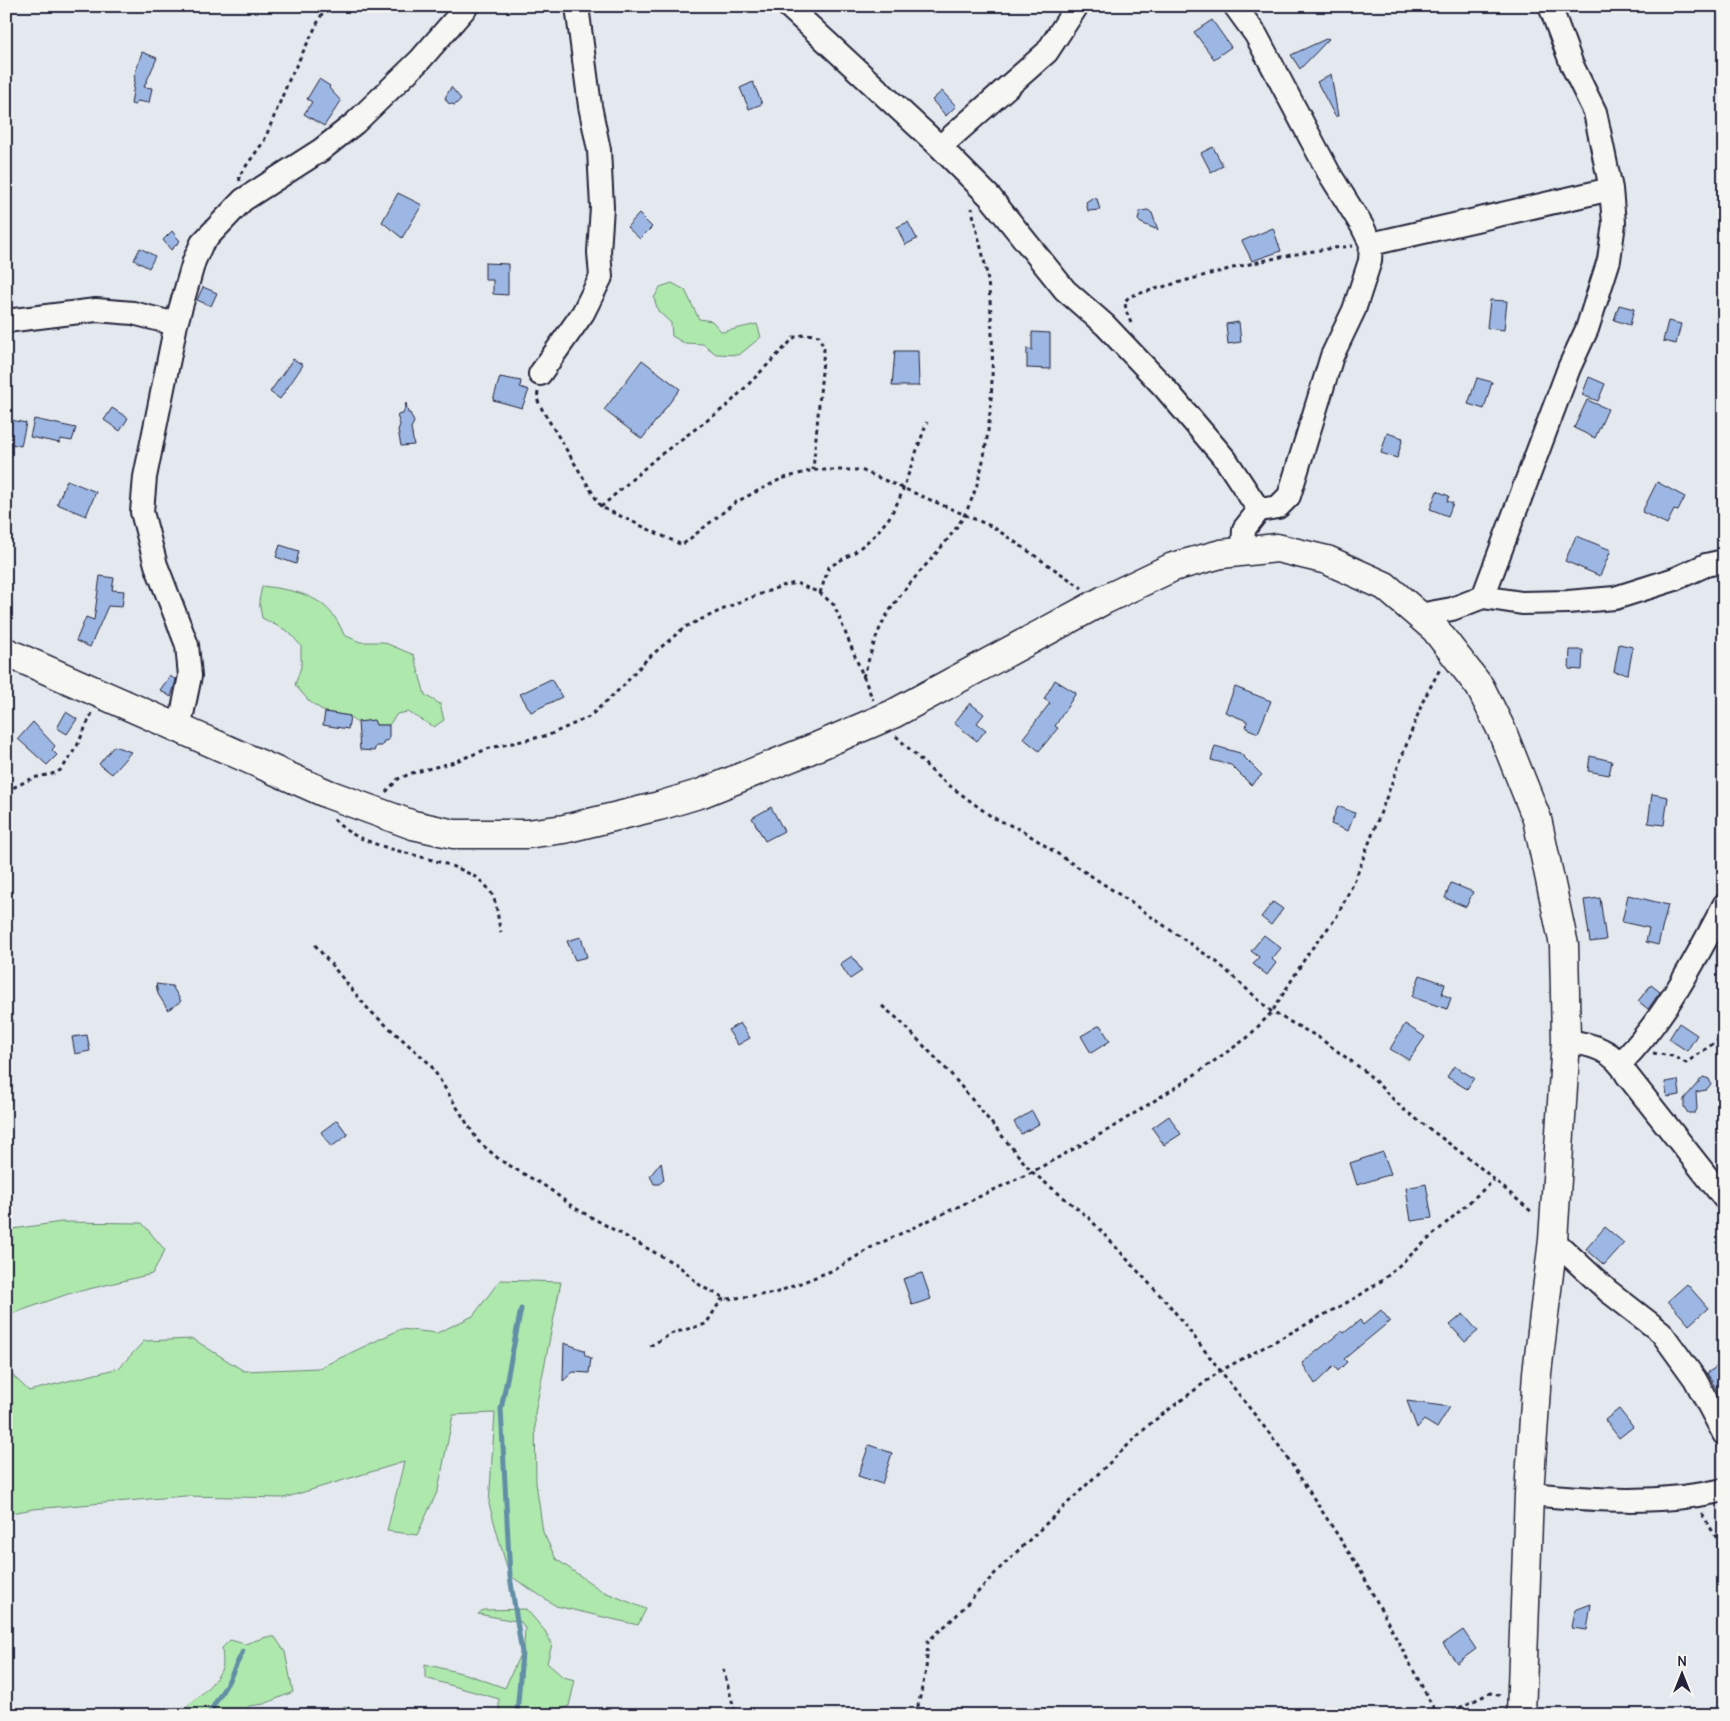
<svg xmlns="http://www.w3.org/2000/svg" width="1730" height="1721" font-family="Delius,sans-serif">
<rect width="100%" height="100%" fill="#e4e9ef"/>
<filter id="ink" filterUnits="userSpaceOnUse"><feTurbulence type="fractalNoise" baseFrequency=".02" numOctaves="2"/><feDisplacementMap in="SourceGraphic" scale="10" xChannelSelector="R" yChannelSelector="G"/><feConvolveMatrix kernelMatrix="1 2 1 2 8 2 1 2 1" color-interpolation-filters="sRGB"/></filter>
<g filter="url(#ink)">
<!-- green -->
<path fill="#aee8ad" stroke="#688574" d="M672,283L685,290L699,319L712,321L722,332L757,324L761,337L739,355L716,354L703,344L684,343L672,336L671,323L658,311L654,298L660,287Z
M262,586C300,591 329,596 344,635L360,642H383L414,655L425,695L440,704L444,720L434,727L408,712L397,714L389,725H376L373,721L355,722L350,716L325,712L309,701L295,685L301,667V646L289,632L262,618L259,601Z
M61,1222L142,1223L165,1250L152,1274L68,1294L6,1316V1230Z
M500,1280L561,1282L535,1413L536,1483L543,1532L556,1559L602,1591L646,1609L638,1625L556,1606L509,1575L489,1504L495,1413L453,1415L438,1490L417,1535L387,1531L404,1462L284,1498L185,1496L33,1509L6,1514V1369L29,1391L119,1368L144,1341L193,1339L244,1371L319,1368L401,1329L437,1333L473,1316Z
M526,1609L545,1631L552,1644L547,1663L563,1677L575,1680L569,1706L552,1715H499V1699L425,1678V1664L469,1675L505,1688L524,1645L525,1628L521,1622L478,1614L483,1610Z
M266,1637H275L285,1652L293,1692L264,1704L249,1706L240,1715H173C188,1707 216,1684 222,1668C224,1663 222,1654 222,1648L230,1640L245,1644Z
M344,1706L372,1715H339Z"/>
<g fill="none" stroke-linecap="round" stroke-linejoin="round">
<!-- stream -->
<path stroke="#628ea6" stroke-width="5" d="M208,1715L228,1682L243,1651
M517,1715L522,1653L510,1576L501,1409L521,1309"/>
</g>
<!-- building -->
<path fill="#9cb7e3" stroke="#22223b" d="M1212,20L1231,47L1214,59L1194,32Z
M1328,38L1329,39L1300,69L1291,55Z
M142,52L157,58L144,87L152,88L149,103L137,101L135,105L131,104L135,78L134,77Z
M1331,74L1338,116H1335L1317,82Z
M319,79L330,86L329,88L341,101L324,126L304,114L312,102L307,99Z
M753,82L762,104L749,109L740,88Z
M451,87L461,99L455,105L448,103L445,98Z
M942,91L956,106L946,116L932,100Z
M1213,147L1223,166L1211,172L1201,153Z
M398,193L422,205L402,238L382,222Z
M1092,198L1097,199L1100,210L1088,211L1086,202Z
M1148,210L1152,213L1158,230L1141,223L1138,220L1140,211Z
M639,214L652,227L640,239L627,227Z
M908,222L917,239L905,245L897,227Z
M1273,228L1281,251L1252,261L1242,241Z
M172,231L180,241L171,250L163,240Z
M140,248L155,256L149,268L134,260Z
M485,263L508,264V295L493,294V280H485Z
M203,287L217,293L211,306L197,300Z
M1490,300L1507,301L1504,330L1487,328Z
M1619,305L1634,309L1630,325L1614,320Z
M1668,321L1681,324L1676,344L1663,341Z
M1239,322L1241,342L1228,344L1226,324Z
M1032,332L1050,333V369L1027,368V348L1032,350Z
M895,351H918L919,386H892Z
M293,359L303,365L280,399L270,392Z
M642,360L680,389L642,439L604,410Z
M500,377L521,381L520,387L529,390L522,408L493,400Z
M1589,377L1605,384L1598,401L1582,395Z
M1477,378L1492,382L1484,409L1468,404Z
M1587,400L1608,409L1595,438L1574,428Z
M406,403L408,413H410L414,422L411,428L414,445L401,446L398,430L400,425L397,415L403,414Z
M112,408L128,418L120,431L104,420Z
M6,419L26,423L21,446L6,443Z
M34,419L76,428L72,441L61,439L60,443L30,437Z
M1387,433L1403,438L1397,458L1381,453Z
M67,480L96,492L86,516L57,504Z
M1657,482L1685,497L1678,511L1674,510L1667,524L1642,512Z
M1437,491L1449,496L1447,501L1453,503L1448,516L1430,509Z
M1576,536L1611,550L1600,576L1565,561Z
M280,545L299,551L296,564L276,557Z
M100,576L114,578L112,590L124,591L122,607L108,606L90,647L76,641L86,617L94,620Z
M1619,644L1633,647L1628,674L1614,672Z
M1570,650H1583L1582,670L1569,669Z
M170,676L176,680L171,697L160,690Z
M551,679L562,697L531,712L520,694Z
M1055,680L1076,693L1055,726L1058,728L1039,751L1023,738L1050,703L1044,699Z
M1235,687L1271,701L1258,733L1246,728L1247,721L1225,712Z
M970,703L984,714L977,723L986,730L977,741L954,723Z
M66,712L77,719L67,734L57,728Z
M325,712L350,716L348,729L323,725Z
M374,720L376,725H389V740L384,741L382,746H376L374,751L360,750L358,722Z
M33,722L55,746L52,750L57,755L47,765L18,739Z
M114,746L131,752L112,774L99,764Z
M1215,746L1240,753L1262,775L1251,785L1231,765L1211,760Z
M1590,756L1612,761L1609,775L1588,771Z
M1652,794L1668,797L1664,825L1648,823Z
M1338,806L1355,813L1348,831L1331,824Z
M771,807L784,831L765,841L752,818Z
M1451,883L1473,892L1466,907L1445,898Z
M1628,895L1668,905L1658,945L1646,942L1649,928L1622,922Z
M1600,898L1606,940L1590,942L1584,900Z
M1273,902L1283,909L1271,925L1261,917Z
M1264,935L1281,948L1272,959L1276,963L1267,975L1253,964L1259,957L1251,951Z
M581,937L587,957L575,960L567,941Z
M852,956L862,971L850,979L840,964Z
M1420,975L1445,984L1442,994L1451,998L1447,1009L1412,997Z
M156,984L172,986L181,1001L168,1010L158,994Z
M1651,985L1660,992L1648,1009L1638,1001Z
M740,1023L750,1038L738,1045L728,1030Z
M1679,1023L1697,1035L1687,1051L1669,1039Z
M1405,1024L1425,1037L1409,1060L1390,1049Z
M1100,1025L1110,1041L1091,1053L1081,1036Z
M87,1035L90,1051L75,1054L72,1037Z
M1454,1066L1474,1078L1467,1089L1447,1077Z
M1703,1077L1709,1079L1711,1084L1706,1090L1696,1092L1697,1109L1695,1113H1688L1684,1107V1099Z
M1678,1080L1680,1095L1667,1097L1665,1082Z
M1032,1111L1039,1124L1021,1134L1014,1122Z
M1169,1116L1181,1134L1164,1145L1152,1128Z
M337,1120L348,1135L331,1147L321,1132Z
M1383,1152L1391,1174L1357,1185L1350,1163Z
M661,1162L664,1180L659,1184H654L650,1176Z
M1426,1184L1432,1218L1411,1221L1406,1188Z
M1605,1227L1624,1243L1604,1265L1586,1249Z
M922,1273L931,1299L912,1305L903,1279Z
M1687,1284L1708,1308L1689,1325L1668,1301Z
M1381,1310L1390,1321L1344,1359L1347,1362L1338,1371L1334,1366L1315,1384L1302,1363L1342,1331L1344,1333L1360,1320L1363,1325Z
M1463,1314L1478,1331L1465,1342L1450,1325Z
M564,1343L584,1350L585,1355L591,1358L589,1373L573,1372L563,1381Z
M1724,1362V1403L1707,1373Z
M1407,1401L1450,1407L1437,1428L1424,1420L1417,1428Z
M1619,1409L1633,1427L1619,1438L1605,1420Z
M869,1445L892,1453L882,1484L858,1476Z
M1591,1604L1587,1630L1572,1628L1575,1610Z
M1463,1630L1476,1649L1457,1663L1443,1644Z"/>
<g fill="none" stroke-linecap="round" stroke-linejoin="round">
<!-- minor casing -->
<g stroke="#22223b" stroke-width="26">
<path id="minor" d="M788,6L940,147L990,197L1065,290L1105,325L1164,387L1226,460L1259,510L1244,529L1243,550
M1235,6L1256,35L1329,173L1362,226L1371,244L1370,261L1354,310L1332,356L1289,496L1278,507L1259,510
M940,147L1047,52L1077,6
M1371,244L1611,189
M6,321L96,310L133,313L176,324
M540,374L583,313L601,277L599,252L602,207L599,150L590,106L577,6
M1483,597L1569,368L1587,329L1609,260L1614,223L1611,189L1595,112L1572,65L1550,6
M1419,615L1452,609L1483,597L1522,603L1568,602L1615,598L1675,579L1706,565L1724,561
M179,729L190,676L187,645L156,565L142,512L145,477L176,324L194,261L202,243L243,200L321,150L355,123L420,60L467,6
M1566,1041C1592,1044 1614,1050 1627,1075L1724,1198
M1621,1063C1665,1018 1695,961 1724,905
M1553,1240L1608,1291L1661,1332L1695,1379L1724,1434
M1529,1494C1594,1500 1660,1505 1724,1490"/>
</g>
<!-- major casing -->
<g stroke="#22223b" stroke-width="31">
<path id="major" d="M6,652L328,794L413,825L454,834H527L564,829L659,806L702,793L809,750L893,714L1104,600L1173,567L1221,554L1277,548L1327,560L1385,586L1435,629L1480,687L1501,729L1537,819L1564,945L1566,1041L1553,1240L1537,1373L1529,1494L1521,1715"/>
</g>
<!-- path -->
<path stroke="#22223b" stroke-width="3" stroke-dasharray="4 4" stroke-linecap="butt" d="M240,181L239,176L264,141L289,80L326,6
M1131,323L1126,311L1125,301L1130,296C1203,276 1278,253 1353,246
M538,392L537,399L543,411L601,507L682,545L736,502L781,479L813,470H861L993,527L1082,588
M601,507L656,458L728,405L795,337L807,334L819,336L824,349L813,470
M820,593L829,567L855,552L875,535L889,518L899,500L927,422
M863,677C869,660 874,640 882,624C902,585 939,556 962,519C996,463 996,345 988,282C985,257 976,233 972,208
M896,736L938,777L992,817L1023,831L1120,895L1218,963L1272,1012L1318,1037L1366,1072L1403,1109L1475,1163L1533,1213
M6,791L33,778L56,773L62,769L77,746L92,713
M386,792L398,779L412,773L451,763L490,748L549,735L589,717L623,686L647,659L685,627L739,602L782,586L796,583L820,593L834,605L873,700
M334,819C367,860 478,852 494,899C498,910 498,922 501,933
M315,945L369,1010L430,1064L478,1141L500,1160L548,1188L573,1207L679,1266L702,1287L727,1299
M882,1006L898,1019L950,1073L1032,1172L1089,1218L1170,1306L1283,1451L1359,1568L1435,1711L1449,1713L1490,1693L1502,1696
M1653,1053L1672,1056L1686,1063L1724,1036
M650,1346L673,1333L706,1324L721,1300L775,1293L836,1269L872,1247L1032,1172L1108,1130L1184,1082L1247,1038L1272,1012L1309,952L1336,918L1355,880L1423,701L1440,669
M1702,1514L1724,1550
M723,1669L736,1715
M916,1715L926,1670L928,1641L955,1617L999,1569L1151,1423L1220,1371L1357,1297L1384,1279L1494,1180"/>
<!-- minor -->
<use href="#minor" stroke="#f6f6f2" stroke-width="22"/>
<!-- major -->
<use href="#major" stroke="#f6f6f2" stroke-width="28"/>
</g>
</g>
<!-- margin -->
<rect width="1730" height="1721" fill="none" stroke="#f6f6f2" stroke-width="25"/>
<rect x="12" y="12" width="1705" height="1696" fill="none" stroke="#22223b" stroke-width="2" filter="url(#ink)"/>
<!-- north arrow -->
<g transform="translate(1682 1674)" stroke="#f6f6f2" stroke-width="4" paint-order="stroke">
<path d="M0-4L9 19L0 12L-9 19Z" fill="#22223b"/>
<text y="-8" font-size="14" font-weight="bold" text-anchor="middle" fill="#22223b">N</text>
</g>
</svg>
